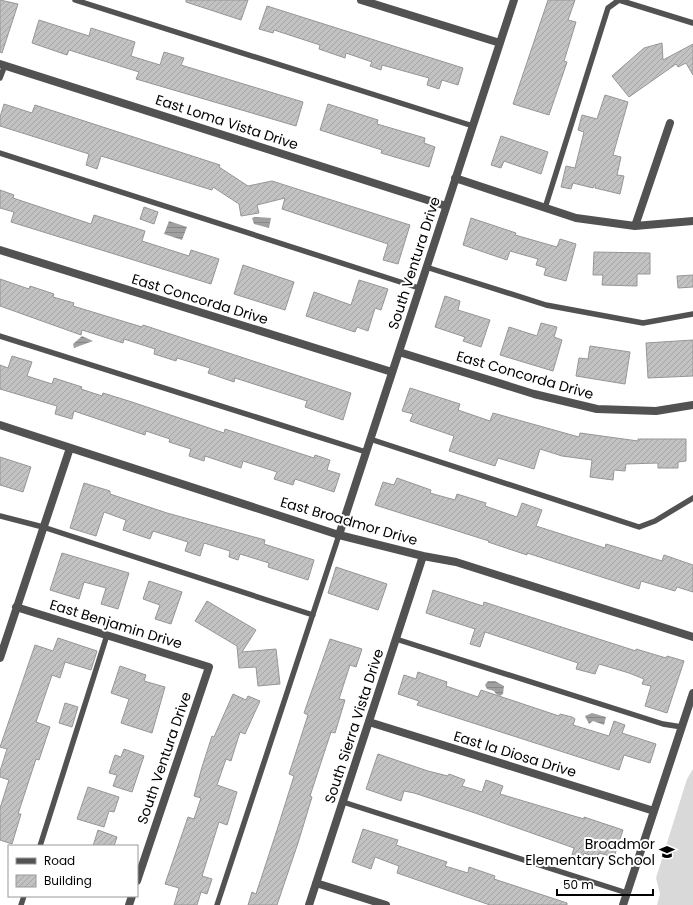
<svg xmlns="http://www.w3.org/2000/svg" width="693" height="905" font-family="Poppins,sans-serif">
<defs>
<pattern id="water-rules" width="6" height="5" patternUnits="userSpaceOnUse"><rect width="6" height="5" fill="#a0a0a0"/><path d="M0 2.5h6" fill="none" stroke="#888"/></pattern>
<pattern id="building-hatch" width="6" height="6" patternUnits="userSpaceOnUse"><rect width="6" height="6" fill="#c2c2c2"/><path d="M-1 1l2-2M0 6l6-6M5 7l2-2" fill="none" stroke="#a5a5a5"/></pattern>
</defs>
<rect width="100%" height="100%" fill="#fff"/>
<!-- pitch -->
<path fill="#d9d9d9" d="M693,769V905H657L660,894L656,878L687,779Z"/>
<!-- water -->
<path fill="url(#water-rules)" d="M255,217L271,218L269,228L254,224L252,218Z
M169,221L187,227L182,240L164,234Z
M82,336L93,341L74,348L73,344Z
M488,681H495L504,686L503,694L500,696L496,694L494,691L487,689L485,685Z
M592,713L606,717L604,725L593,721L589,724L585,716Z"/>
<!-- building -->
<path fill="url(#building-hatch)" stroke="#969696" d="M0,0L18,4L2,53L0,52Z
M186,0H248L241,20L186,2Z
M548,0H575L568,20L576,22L564,61L567,62L549,115L513,104Z
M267,6L463,68L458,85L442,80L439,89L427,85L429,78L382,65L381,70L370,66L372,62L346,53L345,58L319,49L320,45L274,30L273,33L259,29Z
M39,20L89,36L91,28L135,42L131,56L160,65L164,52L184,58L181,65L303,102L296,126L136,79L139,72L69,50L67,55L32,43Z
M662,43L663,60L693,44V75L686,63L678,67L676,64L629,97L612,76L644,48Z
M605,95L628,102L613,155L621,157L617,175L624,176L620,194L595,188V185H594L593,188L573,183L571,189L561,187L566,166L575,168L584,132L578,130L582,115L597,119Z
M4,104L32,113L35,105L220,165L219,167L248,186L272,181L410,225L398,264L383,260L388,244L282,209L285,198L257,205L259,213L241,216L239,204L213,187L212,190L101,156L97,169L86,165L89,154L0,126V117Z
M328,104L378,120L377,124L425,138L424,143L435,147L429,167L381,153L382,150L320,130Z
M501,136L548,152L541,174L504,161L501,168L491,165Z
M0,190L14,195L13,198L91,224L94,215L145,231L142,241L189,256L191,250L219,259L211,284L11,222L14,212L0,208Z
M144,207L158,212L154,224L140,219Z
M471,218L516,233L515,235L557,247L560,239L576,244L566,281L544,275L546,268L536,265L538,259L510,251L507,260L463,245Z
M594,252L650,253V274H637V286L602,285L603,275H593Z
M243,265L294,282L285,310L234,294Z
M693,275V287L678,288L677,276Z
M0,279L29,289L30,286L54,294L53,297L74,303L73,306L142,327L143,325L351,393L343,420L305,407L307,401L235,378L234,382L208,373L210,368L177,358L176,361L154,354L155,349L124,339L123,343L82,330L81,335L0,306Z
M359,280L388,289L381,310L375,308L368,331L357,327L355,332L306,316L314,292L351,305Z
M445,296L460,301L458,310L490,320L481,347L463,341L465,337L435,327Z
M541,323L557,327L554,337L562,340L553,371L500,355L509,327L537,336Z
M693,340V376L648,378L646,343Z
M590,346L630,352L625,384L576,376L579,358L588,359Z
M12,356L32,362L27,376L52,384L54,378L82,387L81,389L102,396L103,393L132,402L224,433L225,429L314,458L315,455L330,460L327,470L340,474L334,492L295,479L293,485L274,479L277,472L243,461L241,468L205,456L204,461L189,456L191,449L169,442L170,439L146,431L145,435L74,411L72,419L55,414L57,406L0,389V365L8,368Z
M410,388L460,404L458,410L490,421L493,413L579,437L580,433L638,441V439H686V461L678,462V468H658V463L626,464L625,471L614,470L613,480L590,477L592,460L562,456L540,449L534,469L498,458L495,466L449,451L454,436L410,421L413,414L402,411Z
M0,457L31,467L23,492L0,485Z
M397,478L431,490L430,493L455,500L457,494L486,503L485,506L517,517L522,503L542,510L536,526L605,548L606,544L662,561L664,555L693,565V592L677,587L675,591L641,581L639,589L527,553V555L488,542L489,541L375,505L383,482L394,485Z
M84,483L110,491V494L167,513L265,540L264,544L314,560L308,580L268,567L269,563L240,554L238,560L229,557L230,551L204,543L200,556L185,551L188,542L153,531L150,539L123,530L126,520L104,512L96,536L70,528Z
M62,553L129,573L118,609L101,604L106,588L84,582L79,599L50,590Z
M336,567L387,584L378,610L328,593Z
M149,581L182,592L171,624L155,619L160,605L143,599Z
M433,590L483,606L484,602L636,651V649L666,658L667,656L684,661L667,713L645,706L651,686L642,684L644,679L629,673L599,664L595,674L576,669L578,663L485,632L480,647L470,644L475,629L426,613Z
M207,601L256,630L242,652L276,649L280,684L258,686L256,667L239,668L237,646L195,621Z
M58,638L97,651L91,670L65,662L60,678L52,675L36,722L50,727L39,760L36,759L18,814H21L12,844L0,840V808L9,780L0,777V771L7,749L0,747L35,645L53,651Z
M330,639L362,649L356,667L350,665L339,699L345,700L335,733L331,732L310,796L312,797L298,843L277,905H248L252,892L256,894L277,830L294,776L289,774L308,715L304,713Z
M120,666L146,675L144,681L165,687L152,733L121,723L129,699L111,693Z
M418,672L447,682L446,686L478,697L481,690L559,716L560,714L572,717L575,719L573,725L609,736L614,721L625,725L622,733L656,744L650,763L624,755L619,770L417,705L419,701L398,694L404,675L416,679Z
M233,694L246,700L248,696L260,701L245,734L240,732L231,761L226,759L217,785L237,792L227,825L219,822L202,876L212,879L207,894L201,892L197,905H174L179,888L165,884L188,817L194,819L201,798L194,796L202,767L212,736L214,737Z
M65,703L78,707L72,727L59,723Z
M124,749L144,756L132,792L113,786L117,775L109,773L115,755L121,757Z
M378,754L428,771L448,776L449,774L465,780L462,786L482,792L486,780L503,786L500,794L584,819V817L623,830L614,857L599,853L598,858L584,853L581,861L571,858L574,848L475,813L414,793L404,791L401,801L366,789Z
M88,787L119,797L114,812L109,811L104,827L77,819Z
M363,829L398,840L396,845L447,862L445,866L468,873L469,867L495,876L494,879L567,903V905H490L397,873L399,866L375,857L371,869L352,862Z
M98,830L117,837L114,846H93Z"/>
<g fill="none" stroke-linecap="round" stroke-linejoin="round">
<!-- service -->
<path stroke="#525252" stroke-width="5.5" d="M75,0L473,126
M619,0L693,23
M0,78L5,65
M0,153L419,288
M545,208L608,8L619,0
M426,267L546,305L643,323L693,314
M0,336L366,452
M370,439L639,527L655,521L693,498
M0,516L43,527L313,615
M396,639L663,724L682,727
M343,802L627,893
M40,846L107,635
M21,905L24,896
M217,905L339,535"/>
<!-- minor -->
<path stroke="#525252" stroke-width="8" d="M361,0L500,43
M0,64L446,206
M455,178L576,218L635,226L693,221
M635,226L670,123
M0,250L392,372
M399,352L534,394L597,409L656,411L693,405
M0,425L339,535L423,556L456,562L693,637
M339,535L514,0
M16,607L209,667L137,881
M0,658L70,448
M369,722L654,811
M316,883L386,905
M129,905L132,896
M309,905L423,556
M623,905L693,693"/>
</g>
<!-- icons -->
<defs>
<g id="school-bare" transform="scale(1.2)"><path d="M0-5L7-2L0 1L-7-2ZM-4 1L0 2.5L4 1V4Q0 6-4 4Z" fill="#000" stroke="#fff" stroke-width="2.5" paint-order="stroke"/></g>
</defs>
<g fill-rule="evenodd">
<use href="#school-bare" x="667" y="852"/>
</g>
<g text-anchor="middle" stroke-width="4" stroke-linejoin="round" paint-order="stroke">
<!-- street labels -->
<g font-size="14" fill="#000" stroke="#fff">
<text transform="translate(227 122) rotate(18)" y="5">East Loma Vista Drive</text>
<text transform="translate(414 263) rotate(-72)" y="5">South Ventura Drive</text>
<text transform="translate(200 299) rotate(17)" y="5">East Concorda Drive</text>
<text transform="translate(525 375) rotate(16)" y="5">East Concorda Drive</text>
<text transform="translate(349 521) rotate(16)" y="5">East Broadmor Drive</text>
<text transform="translate(116 624) rotate(17)" y="5">East Benjamin Drive</text>
<text transform="translate(354 726) rotate(-72)" y="5">South Sierra Vista Drive</text>
<text transform="translate(515 754) rotate(17)" y="5">East la Diosa Drive</text>
<text transform="translate(164 758) rotate(-71)" y="5">South Ventura Drive</text>
</g>
<!-- poi labels -->
<g font-size="14" fill="#000" stroke="#fff" text-anchor="end">
<text x="655" y="849">Broadmor<tspan x="655" dy="16">Elementary School</tspan></text>
</g>
</g>
<!-- legend -->
<rect x="8" y="845" width="130" height="52" fill="#ffffff" stroke="#999999"/>
<rect x="16" y="858" width="20" height="6" fill="#525252" stroke="#999999"/>
<text x="44" y="865" font-size="12" fill="#000000">Road</text>
<rect x="16" y="875" width="20" height="12" fill="url(#building-hatch)" stroke="#999999"/>
<text x="44" y="885" font-size="12" fill="#000000">Building</text>
<!-- scale -->
<path d="M557 889v6h96v-6" fill="none" stroke="#000000" stroke-width="2"/>
<text x="563" y="889" font-size="12" fill="#000000" stroke="#ffffff" stroke-width="3" paint-order="stroke">50 m</text>
</svg>
